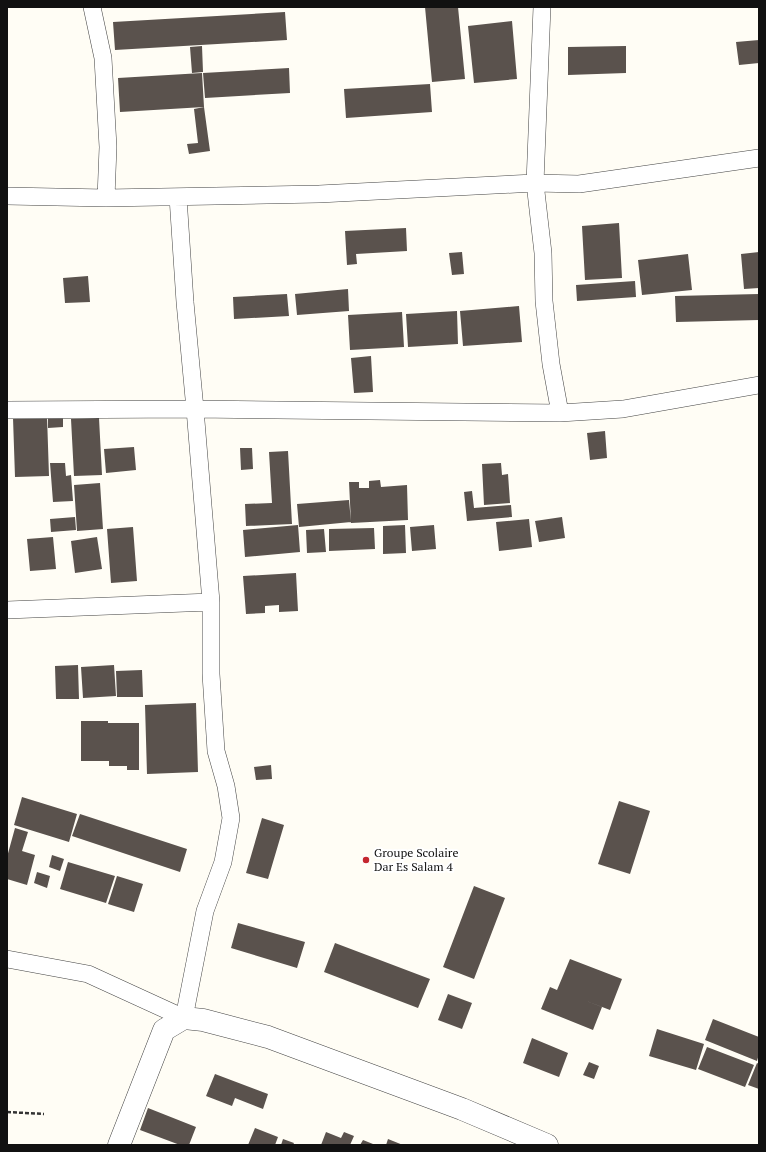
<svg xmlns="http://www.w3.org/2000/svg" width="766" height="1152" font-family="'PT Serif',serif">
<rect width="100%" height="100%" fill="#fffdf5"/>
<!-- building -->
<path fill="#5a524d" d="M425,7H458L465,79L432,82Z
M285,12L287,40L115,50L113,22Z
M512,21L517,79L474,83L468,26Z
M759,40V63L739,65L736,42Z
M202,46L203,72L192,73L190,47Z
M626,46V73L568,75V47Z
M289,68L290,93L205,98L203,73Z
M202,73L204,107L120,112L118,78Z
M430,84L432,112L346,118L344,89Z
M204,107L210,151L189,154L187,144L198,143L194,109Z
M619,223L622,278L585,280L582,226Z
M406,228L407,251L356,254L357,264L347,265L345,231Z
M462,252L464,274L452,275L449,253Z
M759,252V288L744,289L741,254Z
M688,254L692,290L642,295L638,260Z
M88,276L90,302L65,303L63,278Z
M635,281L636,297L577,301L576,285Z
M348,289L349,311L297,315L295,294Z
M287,294L289,316L234,319L233,297Z
M759,294V320L676,322L675,296Z
M519,306L522,342L463,346L460,311Z
M457,311L458,344L408,347L406,314Z
M402,312L404,347L350,350L348,315Z
M371,356L373,392L354,393L351,358Z
M47,416L49,476L15,477L13,418Z
M63,416V427L48,428V417Z
M99,418L102,475L74,476L71,419Z
M605,431L607,458L590,460L587,433Z
M134,447L136,470L106,473L104,449Z
M240,448H252L253,469L241,470Z
M288,451L292,524L246,526L245,504L272,503L269,452Z
M50,463H65L66,476L71,475L73,501L53,502Z
M501,463L502,475L508,474L510,503L484,505L482,464Z
M380,480L381,487L407,485L408,520L351,523L349,482H359V488H369V481Z
M100,483L103,529L77,531L74,485Z
M472,491L474,508L511,505L512,517L467,521L464,492Z
M349,500L351,522L299,527L297,504Z
M75,517L76,530L51,532L50,519Z
M562,517L565,538L539,542L535,521Z
M529,519L532,547L499,551L496,522Z
M298,525L300,552L245,557L243,530Z
M405,525L406,553L383,554V526Z
M434,525L436,549L412,551L410,527Z
M133,527L137,581L111,583L107,529Z
M374,528L375,549L329,551V529Z
M324,529L326,552L307,553L306,530Z
M53,537L56,569L30,571L27,539Z
M97,537L102,569L75,573L71,541Z
M296,573L298,611L279,612V605L265,606V613L246,614L243,576Z
M78,665L79,699H56L55,666Z
M114,665L116,696L83,698L81,667Z
M142,670L143,697H117L116,671Z
M196,703L198,772L147,774L145,705Z
M81,721H108V723H139V770H127V766H109V761H81Z
M271,765L272,779L256,780L254,767Z
M22,797L77,814L69,842L14,825Z
M619,801L650,811L630,874L598,864Z
M80,814L187,849L180,872L72,836Z
M262,818L284,825L268,879L246,873Z
M15,828L28,832L22,851L35,855L27,885L7,879V857Z
M52,855L64,859L60,871L49,867Z
M68,862L115,876L106,903L60,889Z
M37,872L50,876L47,888L34,883Z
M117,876L143,884L134,912L108,904Z
M474,886L505,898L474,979L443,967Z
M238,923L305,942L297,968L231,948Z
M335,943L430,979L418,1008L324,972Z
M570,959L622,979L610,1010L576,997L602,1007L593,1030L541,1009L550,987L557,990Z
M448,994L472,1003L462,1029L438,1020Z
M713,1019L759,1037V1054L757,1061L705,1040Z
M657,1029L704,1044L696,1070L649,1056Z
M532,1038L568,1053L559,1077L523,1063Z
M707,1047L754,1065L745,1087L698,1069Z
M589,1062L599,1066L594,1079L583,1075Z
M757,1063L759,1064V1089L748,1085Z
M215,1074L268,1094L263,1109L235,1098L232,1106L206,1096Z
M148,1108L196,1127L189,1145H180L140,1130Z
M255,1128L278,1137L275,1145H248Z
M326,1132L341,1138L344,1132L354,1136L350,1145H321Z
M283,1139L294,1143L293,1145H281Z
M388,1139L403,1145H386Z
M363,1140L373,1144V1145H360Z"/>
<g fill="none" stroke-linecap="round" stroke-linejoin="round">
<!-- minor casing -->
<g stroke="#444" stroke-width="18">
<path id="minor" d="M92,7L103,58L108,147L106,198
M542,7L535,183L543,253L544,301L551,364L560,413
M7,196L106,198L319,194L535,183L579,184L759,158
M7,410L195,409L560,413L623,409L759,385
M7,610L211,602
M7,959L88,974L184,1018L205,911L223,862L231,818L226,786L216,751L211,674V602L195,409L185,302L178,197"/>
</g>
<!-- tertiary casing -->
<g stroke="#444" stroke-width="23">
<path id="tertiary" d="M119,1145L164,1030L184,1018L203,1020L268,1037L462,1109L547,1145"/>
</g>
<!-- path -->
<path stroke="#333" stroke-width="2.5" stroke-dasharray="4 2" stroke-linecap="butt" d="M7,1112L44,1114"/>
<!-- minor -->
<use href="#minor" stroke="#fff" stroke-width="17"/>
<!-- tertiary -->
<use href="#tertiary" stroke="#fff" stroke-width="22"/>
</g>
<!-- markers -->
<circle fill="#c4262e" stroke="#fff" stroke-width="1.5" cx="366" cy="860" r="4"/>
<g text-anchor="middle" stroke-width="4" stroke-linejoin="round" paint-order="stroke">
<!-- poi labels -->
<g font-size="12" fill="#111" stroke="#fff" text-anchor="start">
<text x="374" y="857">Groupe Scolaire<tspan x="374" dy="14">Dar Es Salam 4</tspan></text>
</g>
</g>
<!-- border -->
<rect width="766" height="1152" fill="none" stroke="#111111" stroke-width="16"/>
</svg>
